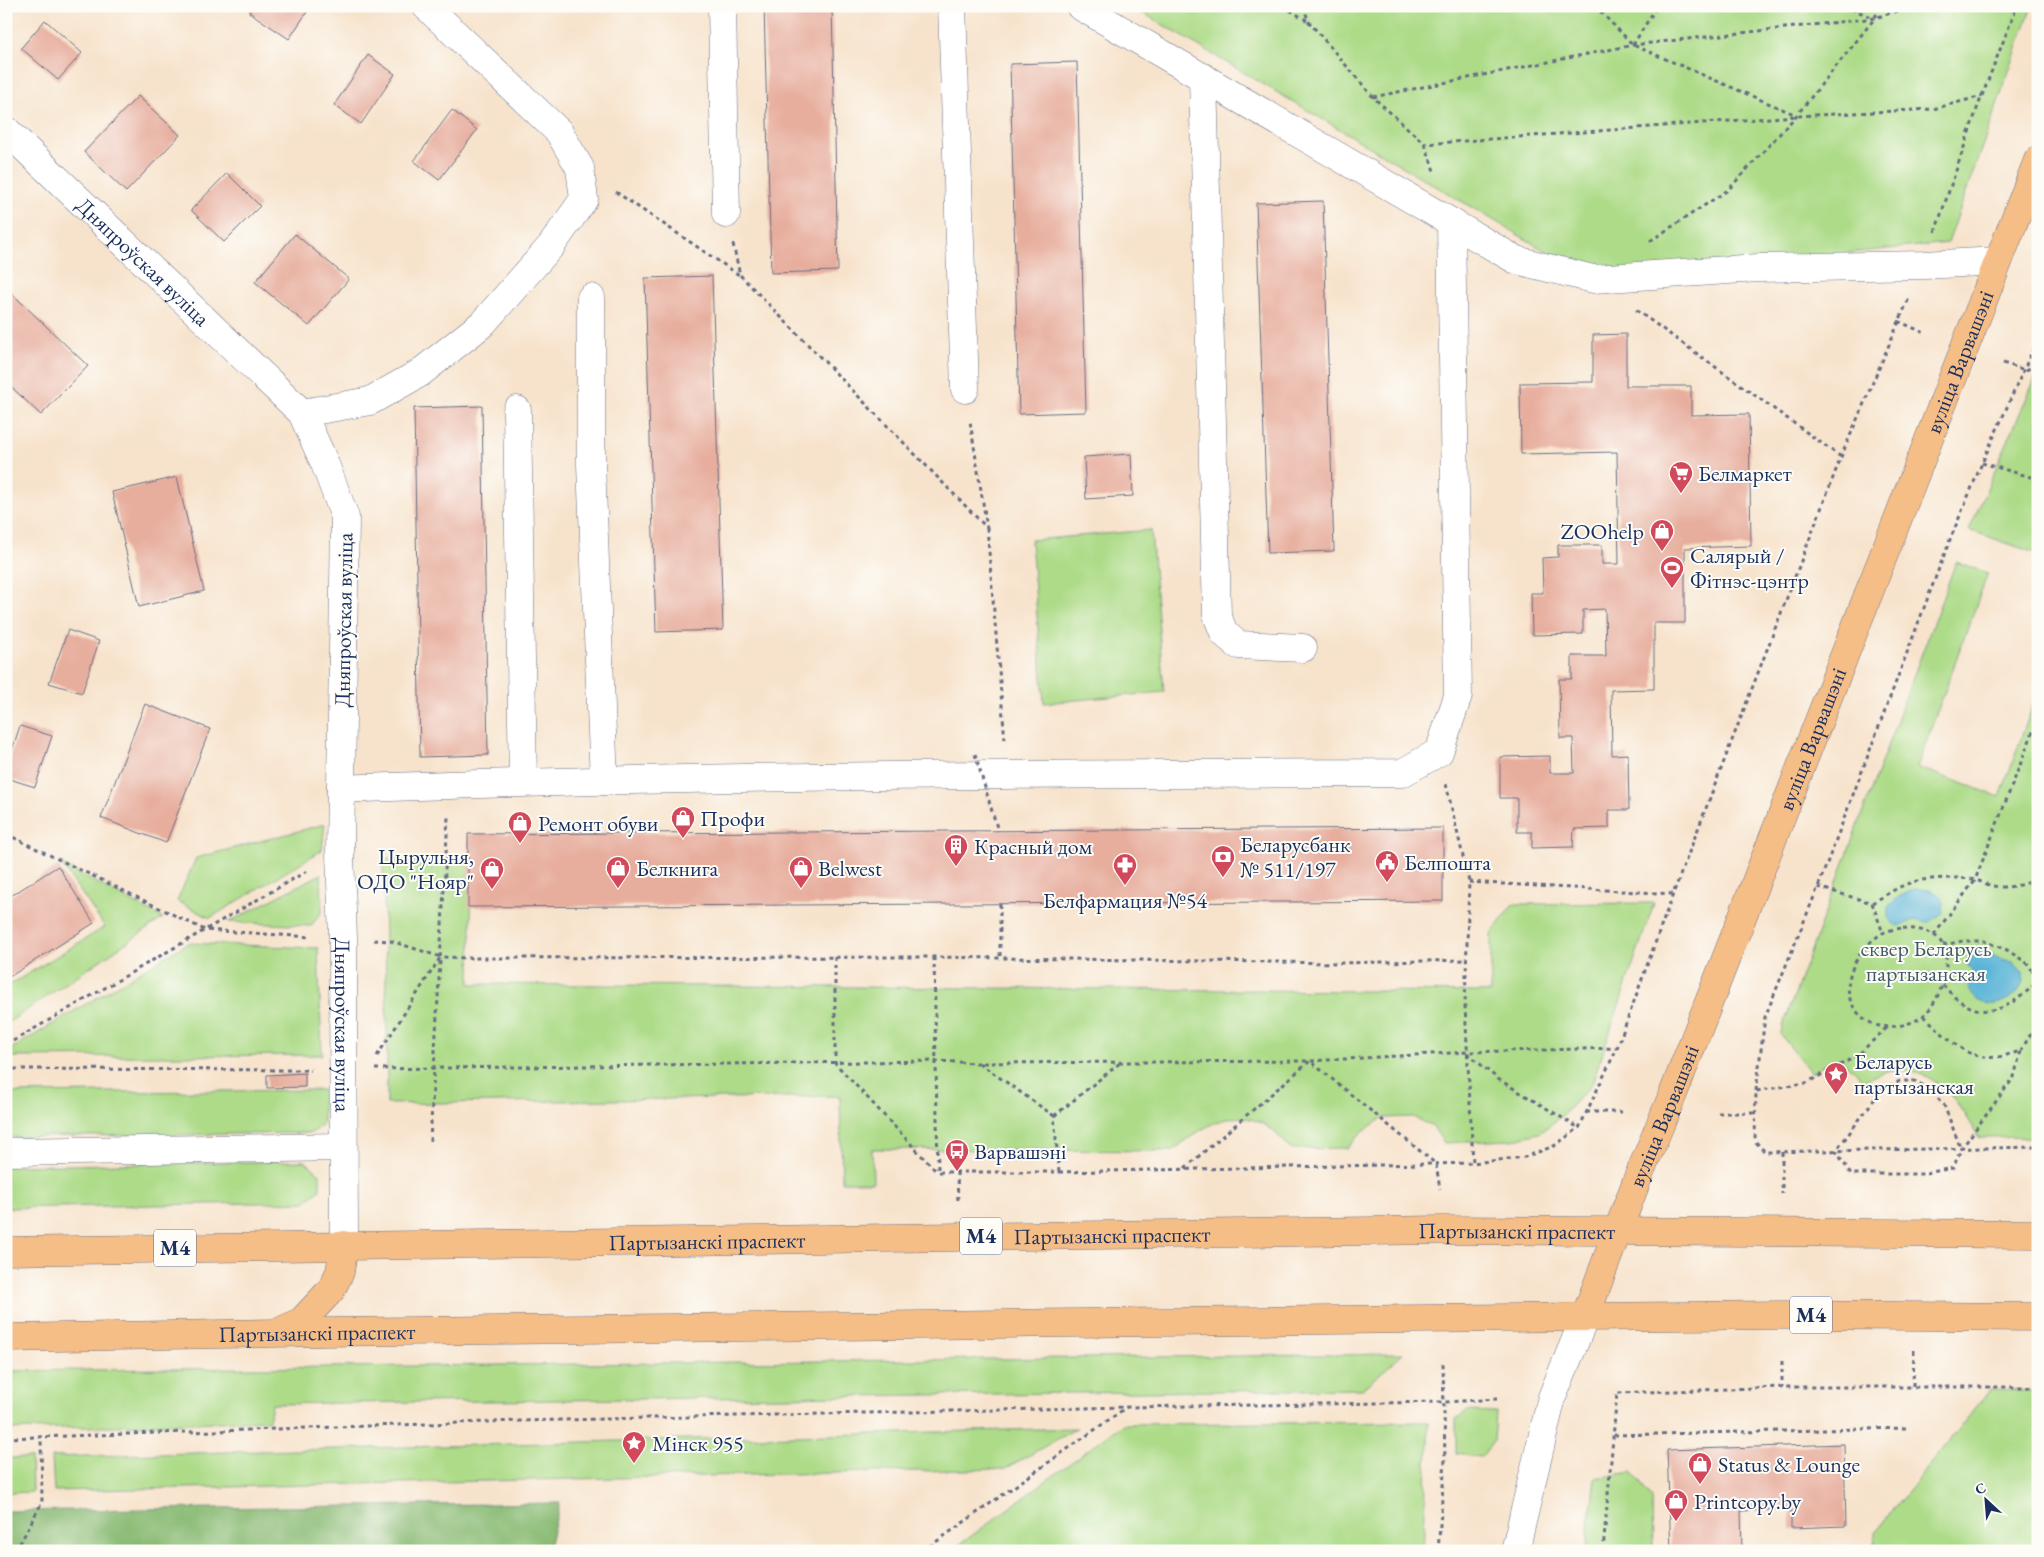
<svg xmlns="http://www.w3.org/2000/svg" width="2044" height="1557" font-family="'EB Garamond',serif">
<rect width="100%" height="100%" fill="#fdfcf7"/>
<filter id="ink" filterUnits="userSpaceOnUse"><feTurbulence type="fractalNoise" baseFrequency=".02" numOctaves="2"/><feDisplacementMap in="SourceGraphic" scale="10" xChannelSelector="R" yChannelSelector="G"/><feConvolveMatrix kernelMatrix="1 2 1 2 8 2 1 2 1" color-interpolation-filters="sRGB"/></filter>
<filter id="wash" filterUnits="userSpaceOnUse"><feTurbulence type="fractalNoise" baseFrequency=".0096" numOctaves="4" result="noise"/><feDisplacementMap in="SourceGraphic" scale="20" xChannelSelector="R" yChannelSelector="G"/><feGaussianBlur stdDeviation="1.12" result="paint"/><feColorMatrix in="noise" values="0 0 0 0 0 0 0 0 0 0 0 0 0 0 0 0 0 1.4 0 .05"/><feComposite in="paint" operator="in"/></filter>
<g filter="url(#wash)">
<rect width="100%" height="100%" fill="#f7e3cc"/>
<!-- green -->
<path fill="#addb88" stroke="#648573" d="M1131,6H2032L1948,243L1593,279Z
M2038,372V554L1969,530Z
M1151,530L1164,692L1044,703L1031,540Z
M1956,562L1988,573L1917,767L2000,797L2038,691V1137L1979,1138C1961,1104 1935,1066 1892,1070C1882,1071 1871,1078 1862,1081C1849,1058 1831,1055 1811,1073L1780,1034Z
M325,824L322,850L210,918L177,901L196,858Z
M383,859L472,864L470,984L1491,992V934L1513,904L1654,903L1592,1084L1562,1116L1539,1133L1511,1140L1444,1143L1433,1127L1413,1117L1383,1118L1363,1131L1348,1148L1290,1149C1284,1143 1278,1135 1271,1129C1234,1102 1202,1128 1172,1151L872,1149L873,1182H842L840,1096L387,1104V1024Z
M61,864L163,918L6,1024V987L105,927Z
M321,874L322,912L311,926L229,922Z
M188,943L318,948L322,1055L6,1057V1052Z
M323,1090V1124L312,1133L6,1137V1093Z
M305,1161L320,1174V1189L305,1202L6,1208V1166Z
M1403,1354L1362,1389L272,1404L269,1420L6,1430V1371Z
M1990,1390L2038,1391V1551H1875V1532Z
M1467,1411L1496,1412L1494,1441L1481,1457L1456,1454V1419Z
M1429,1422L1423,1551H951L1123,1424Z
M1077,1428L1005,1469L54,1491L52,1457Z
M6,1458H31L32,1492L6,1493Z
M1632,1472L1652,1498L1653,1551H1586L1595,1478Z"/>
<!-- forest -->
<path fill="#8abb74" stroke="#527569" d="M560,1503L548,1551H6V1511Z"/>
<!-- water -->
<path fill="#59b4d7" stroke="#3a729a" d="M1914,889C1932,889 1948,892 1942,914L1928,923L1914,920L1899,926L1892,923L1888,917V907L1897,898Z
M1982,947L1988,950L1995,957L2012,962L2023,972C2028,996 1990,1016 1973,996C1971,993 1969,989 1968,986L1972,971L1968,965L1969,952L1975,948Z"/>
<g id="blocks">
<!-- building -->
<path fill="#e7ae9e" d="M253,6H311L289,39L249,12Z
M764,6H832L838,271L771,273Z
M45,20L82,53L58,80L21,48Z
M368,55L395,74L361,124L334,105Z
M1077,62L1086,412L1019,414L1010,64Z
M138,96L180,135L126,192L84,152Z
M452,110L477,130L439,180L414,161Z
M227,173L260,206L224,242L191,210Z
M1323,201L1334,551L1268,553L1256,203Z
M295,234L349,279L309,326L255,282Z
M712,276L723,630L656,632L645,278Z
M6,288L88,366L41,415L6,382Z
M1626,334V386H1691V415L1749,414L1751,546L1685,548V623H1654V689L1611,690L1612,755L1628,754L1629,810H1609V828L1574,829L1573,847L1532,848V832H1517V798H1500V757L1550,756V773H1574L1573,738H1560L1559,679H1572V656H1606L1605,609L1583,610V634L1532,635L1531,593H1543L1542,558L1558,557V545H1602V564H1619L1617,452L1521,454L1520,383L1593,382V335Z
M482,406L488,755L420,757L414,408Z
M1131,454L1133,496L1086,499L1084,457Z
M177,477L204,591L139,607L112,492Z
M68,630L99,641L82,693L49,683Z
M145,704L210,729L166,843L101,818Z
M20,726L52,736L35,787L6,778V768Z
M1443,828V901L468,907V834Z
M58,866L94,923L6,979V899Z
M305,1073V1087L267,1088V1075Z
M1844,1444L1846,1526L1791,1528V1509L1741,1511L1742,1551H1671L1667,1450Z"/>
</g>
</g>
<g filter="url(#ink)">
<use href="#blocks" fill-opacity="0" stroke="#686e84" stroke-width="1"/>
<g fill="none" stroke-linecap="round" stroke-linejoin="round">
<!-- minor casing -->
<g stroke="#686e84" stroke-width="29">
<g id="minor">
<path d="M722,6L726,214"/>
<path d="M952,6L965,389"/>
<path d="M1080,6L1516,260L1593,279L1758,268L1924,265L1998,261"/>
<path d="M1203,77L1217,615L1224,633L1238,645L1303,648"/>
<path id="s1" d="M6,130L302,413L325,464L345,517L340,853L343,939L344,1245"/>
<path d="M591,298V464L604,781"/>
<path d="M517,410L523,782"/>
<path d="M302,413L370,401L420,373L482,324L551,246L584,199L580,168L559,132L426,6"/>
<path d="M341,789C694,775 1048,774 1402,773L1439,752L1458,696L1451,222"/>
<path d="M6,1152L343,1147"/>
<path d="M1515,1551L1552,1397L1585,1317"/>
</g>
</g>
<!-- major casing -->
<g stroke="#686e84" stroke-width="29">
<g id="major">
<path id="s2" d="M6,1251L1441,1230L2038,1234"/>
<path id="s3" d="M1585,1317L1637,1180L1673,1094L2038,160"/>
<path d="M281,1331L302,1321L331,1290L340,1272L344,1245"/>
<path id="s4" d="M6,1338L326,1332L1585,1317L1782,1315L2038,1317"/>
</g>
</g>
<!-- path -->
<path stroke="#686e84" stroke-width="3" stroke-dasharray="4 4" stroke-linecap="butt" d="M1283,6L1308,21
M1303,6L1309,22L1373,97L1425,144L1796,116L1933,109L1982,96
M1595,6L1633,45L1796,115
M1844,6L1874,18
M1633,45L1657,6
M1373,97L1633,45L1875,18L1912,6
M1425,144L1435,174
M616,192L739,275
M1935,232L1978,106L2017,6
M1650,241L1728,190L1796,116L1875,18L1879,6
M733,244L740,275L987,528L970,421
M1636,310L1841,457
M1898,321L1927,334
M2003,363L2025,370L2038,366
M1982,463L2038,479
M987,528L1005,741
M1446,784L1469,882L1465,1005L1473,1163
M6,834L205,930L311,937
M1469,882L1673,894
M1818,887L1872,903C1893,891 1906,880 1932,879C1945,878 1962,877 1975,880C1981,881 1987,885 1993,886C2008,889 2026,885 2038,877
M1872,903L1883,933
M1000,904V958
M1903,928C1913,929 1923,929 1932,934C1959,948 1942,1000 1924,1015C1913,1025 1885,1031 1871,1023C1831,1001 1850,954 1881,934C1887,930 1896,929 1903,928Z
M1934,935L1975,880L2038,719
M374,940L391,941L441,957L470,958L934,957L1340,963L1466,960
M1943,945L1963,941H1984L2007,950L2027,963L2038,979
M835,957V1063L937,1172
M934,957L938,1172H1059L1054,1116L979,1063
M1943,985C1949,991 1955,999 1963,1003C1992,1022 2018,1001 2038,981
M1924,1016C1945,1035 1965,1061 1997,1057C2005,1056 2013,1053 2021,1051L2014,1077L1961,1149L1944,1105L1929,1089L1915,1081H1900L1882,1089L1836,1151L1851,1174H1921L1953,1168L1961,1149
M1886,1028L1857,1056L1806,1083L1756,1091L1755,1141L1765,1152L2038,1147
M6,1045L307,871
M2021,1051L2038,1021
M1467,1053L1498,1079L1579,1128
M377,1056L440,958
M6,1069L311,1070
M375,1069L936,1061L978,1063L1310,1061L1467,1052L1617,1048
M1756,1091L1765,1017L1818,887L1949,542L1982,463L2038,338
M1586,1112H1626
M1718,1113H1756
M1054,1116L1120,1063
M430,1141L448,817
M1782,1152V1194
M1185,1168L1310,1061L1436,1164L1440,1189
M957,1172L958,1204
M1059,1172L1473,1163L1525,1157L1554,1146L1579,1128L1617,1048L1673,894L1841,457L1909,298
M1782,1361V1387
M1913,1386L1914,1349
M1614,1435L1907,1428
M6,1438L518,1421L1127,1407L1445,1402L1497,1399
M16,1551L42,1502L41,1437
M923,1551L1127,1407
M1438,1551L1445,1460L1443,1362
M1603,1551L1617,1393L1782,1387H2038"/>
<!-- minor -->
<use href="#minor" stroke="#fff" stroke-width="28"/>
<!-- major -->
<use href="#major" stroke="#f6be87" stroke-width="28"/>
<!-- path-bridge -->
<path stroke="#686e84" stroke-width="3" stroke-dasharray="4 4" stroke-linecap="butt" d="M975,754L998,831"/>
</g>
</g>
<!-- icons -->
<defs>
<g id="supermarket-pin" transform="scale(1.25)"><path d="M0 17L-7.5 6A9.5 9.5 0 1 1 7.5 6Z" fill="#d1495b" stroke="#fdfcf7"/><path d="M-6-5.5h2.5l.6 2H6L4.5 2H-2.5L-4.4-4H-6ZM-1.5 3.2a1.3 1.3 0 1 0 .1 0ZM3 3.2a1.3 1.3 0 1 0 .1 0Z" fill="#fff"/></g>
<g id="shop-pin" transform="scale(1.25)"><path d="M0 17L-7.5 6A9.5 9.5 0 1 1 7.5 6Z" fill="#d1495b" stroke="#fdfcf7"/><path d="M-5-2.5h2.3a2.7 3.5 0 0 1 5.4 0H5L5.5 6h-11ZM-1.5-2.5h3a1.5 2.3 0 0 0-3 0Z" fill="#fff"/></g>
<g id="stadium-pin" transform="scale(1.25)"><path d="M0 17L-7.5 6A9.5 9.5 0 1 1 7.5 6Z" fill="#d1495b" stroke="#fdfcf7"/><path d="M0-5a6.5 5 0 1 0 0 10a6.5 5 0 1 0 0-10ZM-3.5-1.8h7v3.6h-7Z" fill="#fff"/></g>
<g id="building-pin" transform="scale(1.25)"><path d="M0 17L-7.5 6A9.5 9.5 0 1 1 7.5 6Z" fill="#d1495b" stroke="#fdfcf7"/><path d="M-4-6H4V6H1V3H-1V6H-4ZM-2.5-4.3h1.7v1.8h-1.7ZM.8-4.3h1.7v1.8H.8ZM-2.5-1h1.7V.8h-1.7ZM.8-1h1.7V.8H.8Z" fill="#fff"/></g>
<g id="bank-pin" transform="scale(1.25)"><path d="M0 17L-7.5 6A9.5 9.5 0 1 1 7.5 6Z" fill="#d1495b" stroke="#fdfcf7"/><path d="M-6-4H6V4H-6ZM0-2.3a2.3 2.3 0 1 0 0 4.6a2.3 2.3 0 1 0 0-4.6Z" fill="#fff"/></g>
<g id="civic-pin" transform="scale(1.25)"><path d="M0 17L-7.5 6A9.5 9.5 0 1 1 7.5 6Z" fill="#d1495b" stroke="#fdfcf7"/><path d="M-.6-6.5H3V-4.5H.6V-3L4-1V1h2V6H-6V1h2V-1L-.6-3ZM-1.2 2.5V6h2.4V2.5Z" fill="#fff"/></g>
<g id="pharmacy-pin" transform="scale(1.25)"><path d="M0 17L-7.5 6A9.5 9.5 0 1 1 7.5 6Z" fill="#d1495b" stroke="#fdfcf7"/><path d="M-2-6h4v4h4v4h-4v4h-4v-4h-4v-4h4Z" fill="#fff"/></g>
<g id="sight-pin" transform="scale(1.25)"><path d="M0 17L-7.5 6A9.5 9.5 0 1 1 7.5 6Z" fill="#d1495b" stroke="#fdfcf7"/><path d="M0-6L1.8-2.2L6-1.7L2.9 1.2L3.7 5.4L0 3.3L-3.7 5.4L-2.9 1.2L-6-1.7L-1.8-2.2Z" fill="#fff"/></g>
<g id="bus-pin" transform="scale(1.25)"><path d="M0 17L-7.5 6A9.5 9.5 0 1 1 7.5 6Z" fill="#d1495b" stroke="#fdfcf7"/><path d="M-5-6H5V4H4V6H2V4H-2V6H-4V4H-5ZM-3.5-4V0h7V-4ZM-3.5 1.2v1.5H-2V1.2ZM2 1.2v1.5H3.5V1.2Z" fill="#fff"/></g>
</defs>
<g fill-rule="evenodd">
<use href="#supermarket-pin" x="1681" y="473"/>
<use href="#shop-pin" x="1662" y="531"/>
<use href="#stadium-pin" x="1672" y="568"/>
<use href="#shop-pin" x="683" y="818"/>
<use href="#shop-pin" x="520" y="823"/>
<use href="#building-pin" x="956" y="846"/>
<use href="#bank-pin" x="1223" y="857"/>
<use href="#civic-pin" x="1387" y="862"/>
<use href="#pharmacy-pin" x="1125" y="865"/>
<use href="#shop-pin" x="618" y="868"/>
<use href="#shop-pin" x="801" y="868"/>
<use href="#shop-pin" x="492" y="869"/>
<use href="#sight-pin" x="1836" y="1074"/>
<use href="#bus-pin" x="957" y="1151"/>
<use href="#sight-pin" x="634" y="1443"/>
<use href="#shop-pin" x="1700" y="1464"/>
<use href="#shop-pin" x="1676" y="1501"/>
</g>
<g text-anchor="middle" stroke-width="4" stroke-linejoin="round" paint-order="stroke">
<!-- shield labels -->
<g fill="#fdfcf7" stroke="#5f6c8c" stroke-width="1">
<rect x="960" y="1217.5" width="42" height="37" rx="4"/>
<rect x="154" y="1229.5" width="42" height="37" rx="4"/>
<rect x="1790" y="1296.5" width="42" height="37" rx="4"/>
</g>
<g font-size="21" font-weight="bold" fill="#1b2f5e">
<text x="981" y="1243">М4</text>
<text x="175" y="1255">М4</text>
<text x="1811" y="1322">М4</text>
</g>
<!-- street labels -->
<g font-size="22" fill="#1b2f5e" stroke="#fdfcf7">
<text dy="8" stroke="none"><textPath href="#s1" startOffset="190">Дняпроўская вуліца</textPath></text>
<text dy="8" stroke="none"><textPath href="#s3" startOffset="1026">вуліца Варвашэні</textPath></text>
<text transform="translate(343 620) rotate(-89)" y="8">Дняпроўская вуліца</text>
<text dy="8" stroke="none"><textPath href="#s3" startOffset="621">вуліца Варвашэні</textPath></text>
<text dy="8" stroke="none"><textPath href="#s1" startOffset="1030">Дняпроўская вуліца</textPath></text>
<text dy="8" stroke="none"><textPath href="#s3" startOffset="216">вуліца Варвашэні</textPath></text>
<text dy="8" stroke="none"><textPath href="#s2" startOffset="1511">Партызанскі праспект</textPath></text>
<text dy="8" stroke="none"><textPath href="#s2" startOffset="1106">Партызанскі праспект</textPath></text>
<text dy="8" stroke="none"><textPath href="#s2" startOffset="701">Партызанскі праспект</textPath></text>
<text dy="8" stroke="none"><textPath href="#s4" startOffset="311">Партызанскі праспект</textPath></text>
</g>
<!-- poi labels -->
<g font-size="22" fill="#1b2f5e" stroke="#fdfcf7" text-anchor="start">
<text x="1698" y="481">Белмаркет</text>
<text x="1644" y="539" text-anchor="end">ZOOhelp</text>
<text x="1690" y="563">Салярый /<tspan x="1690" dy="25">Фітнэс-цэнтр</tspan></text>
<text x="700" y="826">Профи</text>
<text x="538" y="831">Ремонт обуви</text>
<text x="1240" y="852">Беларусбанк<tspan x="1240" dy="25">№ 511/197</tspan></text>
<text x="974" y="854">Красный дом</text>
<text x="474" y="864" text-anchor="end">Цырульня,<tspan x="474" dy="25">ОДО "Нояр"</tspan></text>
<text x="1404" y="870">Белпошта</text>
<text x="636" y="876">Белкнига</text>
<text x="818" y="876">Belwest</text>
<text x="1125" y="908" text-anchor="middle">Белфармация №54</text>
<text x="1854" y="1069">Беларусь<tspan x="1854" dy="25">партызанская</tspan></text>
<text x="974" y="1159">Варвашэні</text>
<text x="652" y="1451">Мінск 955</text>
<text x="1718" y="1472">Status &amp; Lounge</text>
<text x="1694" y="1509">Printcopy.by</text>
</g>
<!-- park labels -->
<g font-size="22" fill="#405a68" stroke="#fdfcf7">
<text x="1926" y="956">сквер Беларусь<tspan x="1926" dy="25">партызанская</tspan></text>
</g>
</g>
<!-- margin -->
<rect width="2044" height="1557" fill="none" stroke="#fdfcf7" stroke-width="25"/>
<!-- north arrow -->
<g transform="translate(1986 1500) rotate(334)" stroke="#fdfcf7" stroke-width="4" paint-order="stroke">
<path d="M0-4L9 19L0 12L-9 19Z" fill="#1b2f5e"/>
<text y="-8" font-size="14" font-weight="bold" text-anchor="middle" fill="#1b2f5e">С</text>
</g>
</svg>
